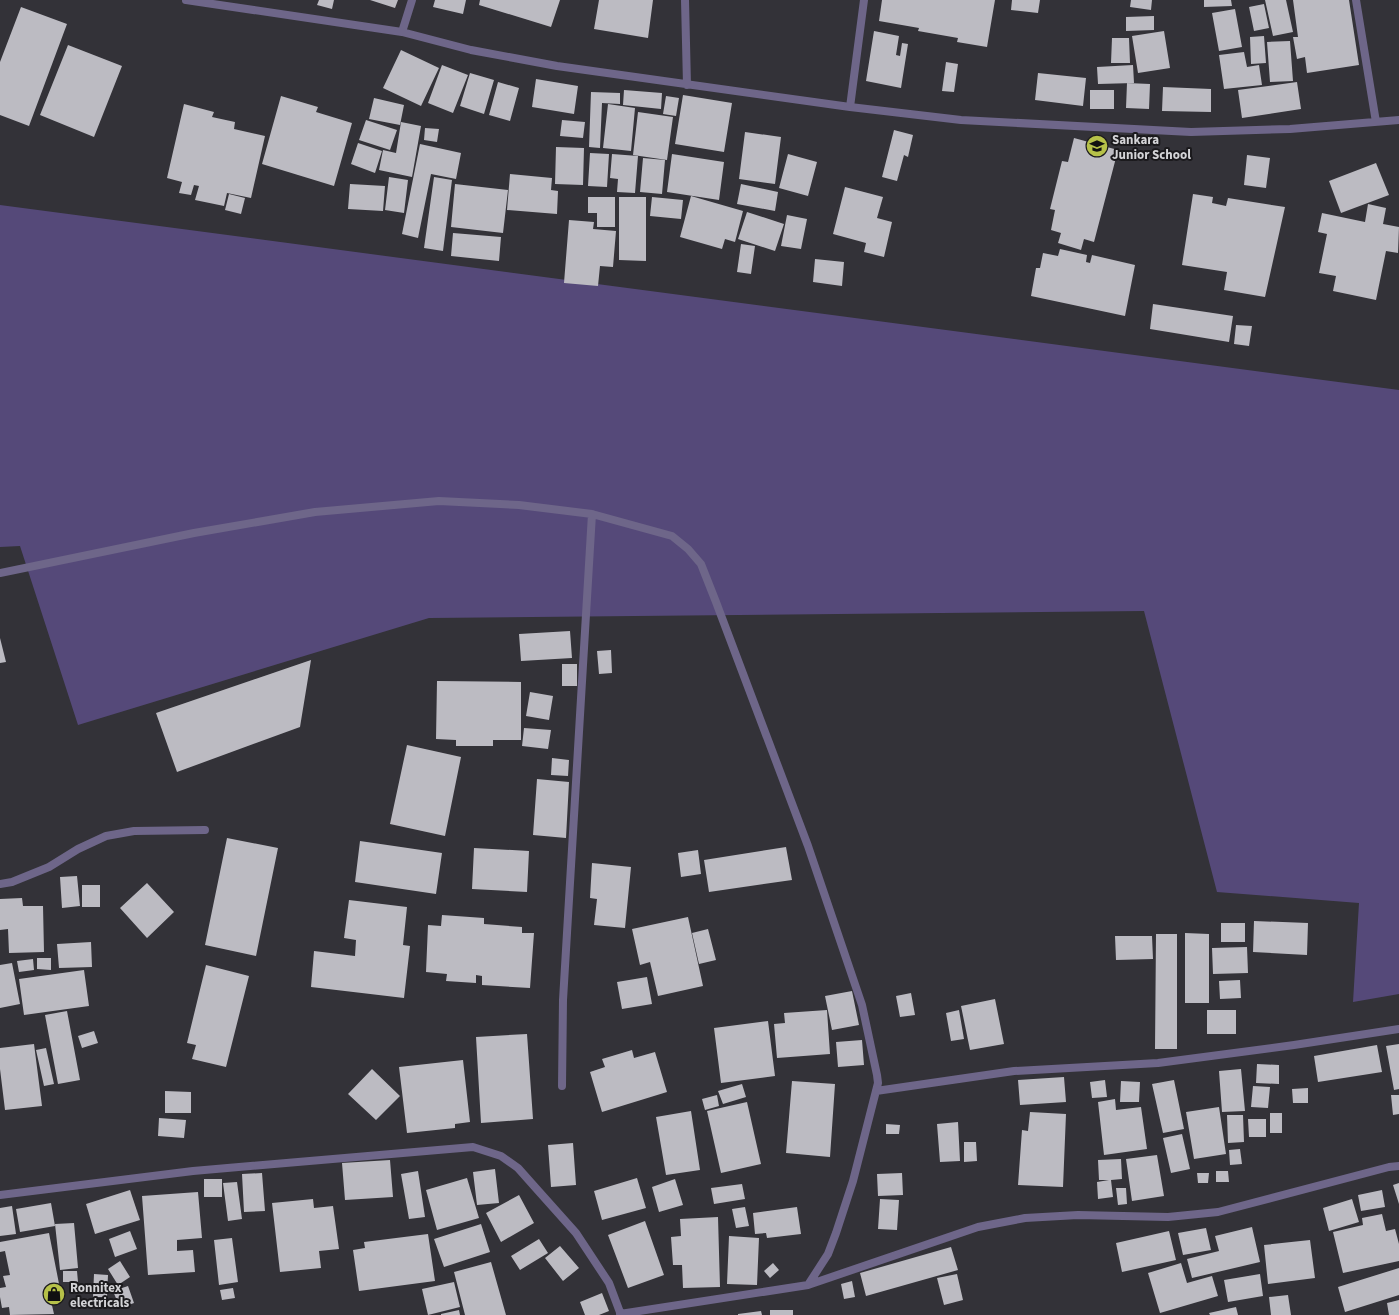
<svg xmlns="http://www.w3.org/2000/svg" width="1399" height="1315" font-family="'Source Sans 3',sans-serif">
<rect width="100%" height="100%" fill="#333238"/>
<!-- green -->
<path fill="#554979" d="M0,205L1399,390V994L1353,1002L1359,903L1217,892L1144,611L429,618L78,725L20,546L0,547Z"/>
<!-- building -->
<path fill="#bcbbc2" d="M319,0H334L332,9L317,5Z
M370,0H398L395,8Z
M435,0H466L463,14L433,7Z
M480,0H560L551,27L479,5Z
M599,0H653L648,38L594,29Z
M882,0H995L987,47L957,42L958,38L918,31L919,28L879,21Z
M1012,0H1040L1038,13L1011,10Z
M1131,0H1152L1151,10L1130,7Z
M1204,0H1231L1232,6L1204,7Z
M1265,0H1286L1293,32L1273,36Z
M1293,0H1349L1359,65L1307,73L1305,57L1297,59L1293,37H1298Z
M1264,4L1269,28L1254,31L1249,7Z
M21,7L67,24L29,126L0,115V62Z
M1235,9L1242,47L1219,51L1212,13Z
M1154,16V30L1126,31V17Z
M874,31L899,36L896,55L900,56L902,43L908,44L901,88L866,81Z
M1164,31L1170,68L1138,73L1132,36Z
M1264,36L1266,63L1251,64L1250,37Z
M1112,38H1129L1130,63H1111Z
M1290,41L1293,81L1270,82L1267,42Z
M68,45L122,66L94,137L40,115Z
M401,50L439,68L421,106L383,88Z
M1244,52L1247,67L1259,65L1262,85L1224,89L1219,55Z
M946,62L958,64L954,92L942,91Z
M442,65L468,75L453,113L428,103Z
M1133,65L1134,83L1098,84L1097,67Z
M470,73L494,80L484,114L460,106Z
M1038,73L1086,78L1083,106L1035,100Z
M536,79L578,86L574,114L532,107Z
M498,82L519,88L510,121L489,115Z
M1297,82L1301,109L1242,118L1238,90Z
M1127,83L1150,84L1149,109L1126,108Z
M1163,87L1211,89V112L1162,111Z
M624,90L662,93L661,109L623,105Z
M1090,90H1114V109H1090Z
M591,92L620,93V104L602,103L600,148L589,147Z
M683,95L732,103L724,152L675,144Z
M281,96L318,107L316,112L352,123L334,186L262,164Z
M666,96L679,98L676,116L663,114Z
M374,98L404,105L400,125L369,119Z
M184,104L214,112L212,117L235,122L234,129L265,136L251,198L227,193L224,206L195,200L199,186L194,185L191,195L179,193L182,182L167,178Z
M608,104L635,108L631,151L603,148Z
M638,112L673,117L667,160L633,155Z
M366,120L397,130L390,150L359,140Z
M562,120L585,122L583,138L560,136Z
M401,122L421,126L412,177L379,170L383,150L396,153Z
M425,128L439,129L437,142L424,140Z
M894,130L913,135L908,157L904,155L897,181L882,177Z
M745,132L781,137L775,184L739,179Z
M1074,138L1118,150L1094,242L1084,239L1081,250L1058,243L1061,233L1051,230L1055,210L1050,209L1062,161L1068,162Z
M358,143L382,151L375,173L351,164Z
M420,144L461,153L456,179L431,174L418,238L402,234Z
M556,147L584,148L583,185L555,184Z
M590,153L609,154L607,187L588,186Z
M612,154L638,156L635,193L617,192L618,179L610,178Z
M672,154L724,162L719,200L667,192Z
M788,154L817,162L808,196L779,188Z
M1247,155L1270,158L1266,188L1244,185Z
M643,158L665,160L662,194L640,192Z
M1376,163L1389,195L1341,213L1329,181Z
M510,174L552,178L551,190L558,191L557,214L507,210Z
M389,177L408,180L404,213L385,210Z
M434,177L452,180L443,251L424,248Z
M350,184L385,186L383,211L348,209Z
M455,184L508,190L503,233L451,227Z
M741,184L778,192L775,211L737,204Z
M845,187L883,197L877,218L892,222L884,257L864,252L866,243L833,234Z
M229,194L245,198L241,214L225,210Z
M1193,194L1213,197L1212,203L1226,206L1228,198L1285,207L1265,297L1224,290L1227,272L1182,265Z
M691,196L743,211L735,242L725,239L722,249L680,237Z
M588,197H615V227H597V213H588Z
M619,197H646V261L619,260Z
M652,197L683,200L681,219L650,216Z
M1368,204L1386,208L1383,224L1399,227L1398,253L1386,251L1376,300L1333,291L1336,276L1319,273L1327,234L1318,232L1322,213L1365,222Z
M747,212L784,224L775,251L738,239Z
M787,215L807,219L801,249L781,246Z
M569,220L594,222L593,229L616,231L613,267L600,266L598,286L564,283Z
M453,233L501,237L499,261L451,256Z
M741,244L755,246L751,274L737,272Z
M1060,249L1087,255L1086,262L1090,263L1092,255L1135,265L1125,316L1031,296L1036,268H1040L1043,253L1058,256Z
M815,259L844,262L842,286L813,282Z
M1153,304L1233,316L1229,342L1150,329Z
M1236,325L1252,326L1249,346L1234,344Z
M570,631L572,658L521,661L519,634Z
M0,638L6,662L0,663Z
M611,650L612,673L599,674L597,651Z
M311,660L300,727L177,772L156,713Z
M562,664H577V686H562Z
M437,681L521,682V740H493V746H456V740L436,739Z
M530,692L553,696L549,720L526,716Z
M524,728L551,730L548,749L522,746Z
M407,745L461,757L445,836L390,824Z
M552,758L569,760L568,776L551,775Z
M537,779L569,782L566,838L533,835Z
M227,838L278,848L256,956L205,945Z
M360,841L442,853L436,894L355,882Z
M786,847L792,880L709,892L704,860Z
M474,848L529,851L527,892L472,889Z
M698,850L701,874L681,877L678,853Z
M592,863L631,867L625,928L594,925L597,899L590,898Z
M77,876L80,906L62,908L60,877Z
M147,883L174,912L147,938L120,908Z
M82,885H100V907H82Z
M22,898L23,906H43L44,952L9,953L8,929L0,930V899Z
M349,900L407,907L403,945L410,946L404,998L311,987L314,951L355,956L356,940L344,938Z
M442,915L484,918V924L522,927V933H534L530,988L482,985V976L476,975V983L446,981L447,974L426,972L428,925L441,926Z
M688,917L703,986L658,996L650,962L640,965L632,929Z
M1254,921L1308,923L1307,955L1253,952Z
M1221,923H1245V942H1221Z
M708,929L716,960L699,964L692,933Z
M1185,933L1209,934V1003H1185Z
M1156,934H1177V1049H1155Z
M1115,936H1152L1153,959L1116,960Z
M91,942L92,967L59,968L57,944Z
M1247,947L1248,973L1213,974L1212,948Z
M37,958H51V970L37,969Z
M33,959L34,970L19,972L17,961Z
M12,963L20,1004L0,1008V965Z
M206,965L249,976L226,1067L192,1059L196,1045L187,1043Z
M84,970L89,1006L24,1015L19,979Z
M647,977L652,1004L622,1009L617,982Z
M1240,980L1241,998L1220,999L1219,981Z
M852,991L859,1025L832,1030L825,996Z
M911,993L915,1015L900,1017L896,996Z
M995,999L1004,1044L970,1050L961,1006Z
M827,1010L830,1054L777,1058L774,1024L785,1023L784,1013Z
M959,1010L964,1039L951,1041L946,1013Z
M1207,1010H1236V1034H1207Z
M67,1011L80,1080L58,1084L45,1015Z
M768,1021L775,1076L721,1083L714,1028Z
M94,1031L98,1043L82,1048L78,1036Z
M527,1034L533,1119L481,1123L476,1037Z
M862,1040L864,1065L838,1067L836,1042Z
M34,1044L42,1106L5,1110L0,1069V1048Z
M1399,1044V1089L1394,1090L1386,1046Z
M1377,1045L1382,1072L1318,1082L1314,1056Z
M46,1048L54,1084L44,1086L36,1050Z
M632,1050L634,1058L655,1052L667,1092L602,1112L590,1072L605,1067L602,1059Z
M463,1060L470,1122L455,1124V1128L407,1133L399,1067Z
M1257,1064L1279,1065V1084L1256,1083Z
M372,1069L400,1096L376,1120L348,1094Z
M1241,1069L1245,1111L1222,1112L1219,1071Z
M1064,1077L1066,1102L1020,1105L1018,1080Z
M1105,1080L1107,1097L1092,1098L1090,1082Z
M1174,1080L1184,1129L1163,1133L1152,1084Z
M792,1081L835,1084L830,1157L786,1153Z
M1121,1081L1140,1082L1139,1102H1120Z
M742,1084L746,1097L723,1104L718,1091Z
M1253,1086L1270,1087L1268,1108L1251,1107Z
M1308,1088V1103H1293L1292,1089Z
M165,1091L191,1092V1113H165Z
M717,1095L719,1106L705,1110L702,1099Z
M1391,1095H1399V1114L1393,1115Z
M1115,1099L1116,1110L1141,1107L1147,1149L1104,1155L1098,1102Z
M747,1102L761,1164L721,1173L707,1111Z
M1219,1107L1226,1154L1194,1159L1186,1112Z
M691,1111L700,1170L666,1175L656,1117Z
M1030,1112L1066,1114L1063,1187L1018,1185L1022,1130L1028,1131Z
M1270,1113H1282V1133H1270Z
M1227,1115H1243L1244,1142L1228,1143Z
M159,1118L186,1120L184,1138L158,1136Z
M1248,1119H1266V1137H1249Z
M958,1122L960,1161L940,1162L937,1124Z
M886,1124L900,1125L899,1134H886Z
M1182,1134L1190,1169L1171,1173L1163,1138Z
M964,1142H976L977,1161L964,1162Z
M573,1143L576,1185L551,1187L548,1145Z
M1240,1149L1242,1164L1230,1165L1229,1150Z
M1157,1155L1164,1196L1132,1201L1126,1159Z
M1121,1159L1122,1179L1111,1180L1113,1197L1098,1199L1097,1182L1109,1180H1099L1098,1160Z
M390,1160L393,1197L345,1200L342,1163Z
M495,1169L499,1203L477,1205L473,1172Z
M418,1171L425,1217L409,1219L401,1174Z
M1216,1171H1228L1229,1182H1216Z
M262,1173L265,1211L244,1212L242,1174Z
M902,1173L903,1195L878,1196L877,1174Z
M1197,1173H1209L1208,1183H1198Z
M467,1178L479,1218L437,1230L426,1190Z
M637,1178L646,1208L602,1220L594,1191Z
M204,1179H222V1197H204Z
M675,1179L683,1205L659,1212L652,1187Z
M237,1182L242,1219L228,1221L223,1183Z
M1399,1183V1204L1393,1185Z
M742,1184L745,1199L714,1204L711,1188Z
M1116,1188H1126L1127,1204L1118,1205Z
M130,1190L140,1220L95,1234L86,1204Z
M1382,1190L1385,1207L1361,1211L1358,1195Z
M198,1192L202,1238L177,1240V1251L193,1250L195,1272L148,1275L142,1196Z
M519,1195L534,1223L501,1242L486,1213Z
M313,1199L314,1208L333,1206L339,1249L319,1251L321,1268L280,1272L272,1203Z
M880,1199L899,1200L897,1230L878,1229Z
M1352,1199L1359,1222L1329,1231L1323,1208Z
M51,1203L55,1226L20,1232L16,1209Z
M12,1206L16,1234L0,1236V1208Z
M745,1207L749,1226L736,1228L732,1209Z
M797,1207L801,1234L767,1238L766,1233L755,1234L753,1213Z
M1382,1214L1386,1231L1395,1229L1399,1244V1261L1343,1273L1333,1232L1363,1225L1362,1218Z
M718,1217L720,1287L683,1288L682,1265H673L671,1237L681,1236L680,1219Z
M645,1221L664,1275L628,1288L608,1235Z
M74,1223L78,1268L60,1270L55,1224Z
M481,1224L490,1252L444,1267L434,1239Z
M1252,1227L1260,1262L1192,1278L1187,1259L1219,1251L1215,1236Z
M1206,1228L1211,1250L1183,1255L1178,1233Z
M130,1231L137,1249L115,1257L109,1239Z
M1169,1231L1176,1260L1122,1272L1116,1243Z
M49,1233L62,1299L51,1301L54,1314L10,1315L9,1307L2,1308L0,1297V1288L6,1287L3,1276L10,1275L5,1251L0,1252V1242Z
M428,1234L435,1281L359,1291L353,1250L365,1248L364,1242Z
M729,1236L759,1238L757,1285L727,1284Z
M232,1238L238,1282L219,1285L214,1240Z
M539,1239L548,1253L520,1270L511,1256Z
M1310,1240L1315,1278L1268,1284L1264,1245Z
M560,1246L579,1268L563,1281L545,1258Z
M951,1247L958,1270L866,1296L860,1273Z
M120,1261L130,1277L118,1285L108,1269Z
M491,1262L506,1315H465L454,1272Z
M773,1263L779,1270L770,1278L764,1271Z
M1181,1263L1187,1283L1212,1276L1218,1296L1160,1313L1148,1273Z
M1399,1268V1295L1345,1312L1338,1287Z
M63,1271H77L78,1282H63Z
M94,1274L108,1275L107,1297H93Z
M957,1274L963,1300L944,1305L937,1278Z
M1260,1274L1263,1296L1228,1302L1224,1280Z
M852,1281L855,1297L844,1299L841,1284Z
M454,1282L460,1307L428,1315L422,1289Z
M128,1286L134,1303L120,1308L113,1291Z
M233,1288L235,1298L222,1300L220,1290Z
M602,1293L609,1311L599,1315H585L580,1302Z
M1288,1295L1291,1315H1271L1269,1297Z
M1399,1300V1315H1389L1387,1303Z
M1236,1307L1238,1315H1210L1209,1313Z
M459,1310L460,1315H441V1314Z
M770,1310H793V1315H770Z
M761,1311L762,1315H738V1314Z"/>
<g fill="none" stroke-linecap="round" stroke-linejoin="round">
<!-- street -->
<path stroke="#6e6689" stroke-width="8" d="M186,0L402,32L471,50L557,66L850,107L961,120L1191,132L1290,129L1399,120
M685,0L687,85
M1356,0L1376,122
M402,32L412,0
M850,107L864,0
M0,573L194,533L315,512L439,501L519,505L592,514L672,536L688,549L701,564L716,602L808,846L862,1005L877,1075L878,1083L853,1181L836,1233L828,1254L808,1285L620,1314
M0,884L12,882L49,867L78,849L106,836L134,831L205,830
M562,1086L563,1000L592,514
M876,1091L1014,1071L1158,1063L1294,1045L1399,1029
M0,1195L193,1171L473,1147L501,1156L518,1168L534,1186L576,1233L609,1283L621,1315
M808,1285L978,1227L1025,1218L1078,1215L1168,1217L1218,1212L1389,1167L1399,1166"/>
</g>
<!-- icons -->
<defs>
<g id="school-disc" transform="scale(1.15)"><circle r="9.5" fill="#b6c149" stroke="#1b1a1d"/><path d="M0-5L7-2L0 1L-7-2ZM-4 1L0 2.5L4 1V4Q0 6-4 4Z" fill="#111"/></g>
<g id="shop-disc" transform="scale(1.15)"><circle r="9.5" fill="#b6c149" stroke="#1b1a1d"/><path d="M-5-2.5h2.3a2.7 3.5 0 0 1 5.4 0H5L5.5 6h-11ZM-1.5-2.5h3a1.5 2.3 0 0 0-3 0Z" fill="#111"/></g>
</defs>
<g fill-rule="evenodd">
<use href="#school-disc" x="1097" y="146"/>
<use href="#shop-disc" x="54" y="1294"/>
</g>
<g text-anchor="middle" stroke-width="4" stroke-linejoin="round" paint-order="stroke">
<!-- poi labels -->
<g font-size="13" font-weight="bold" fill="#d4d4d7" stroke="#1b1a1d" text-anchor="start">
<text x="1112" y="144">Sankara<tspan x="1112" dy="15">Junior School</tspan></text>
<text x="70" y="1292">Ronnitex<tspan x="70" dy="15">electricals</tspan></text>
</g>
</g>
</svg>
